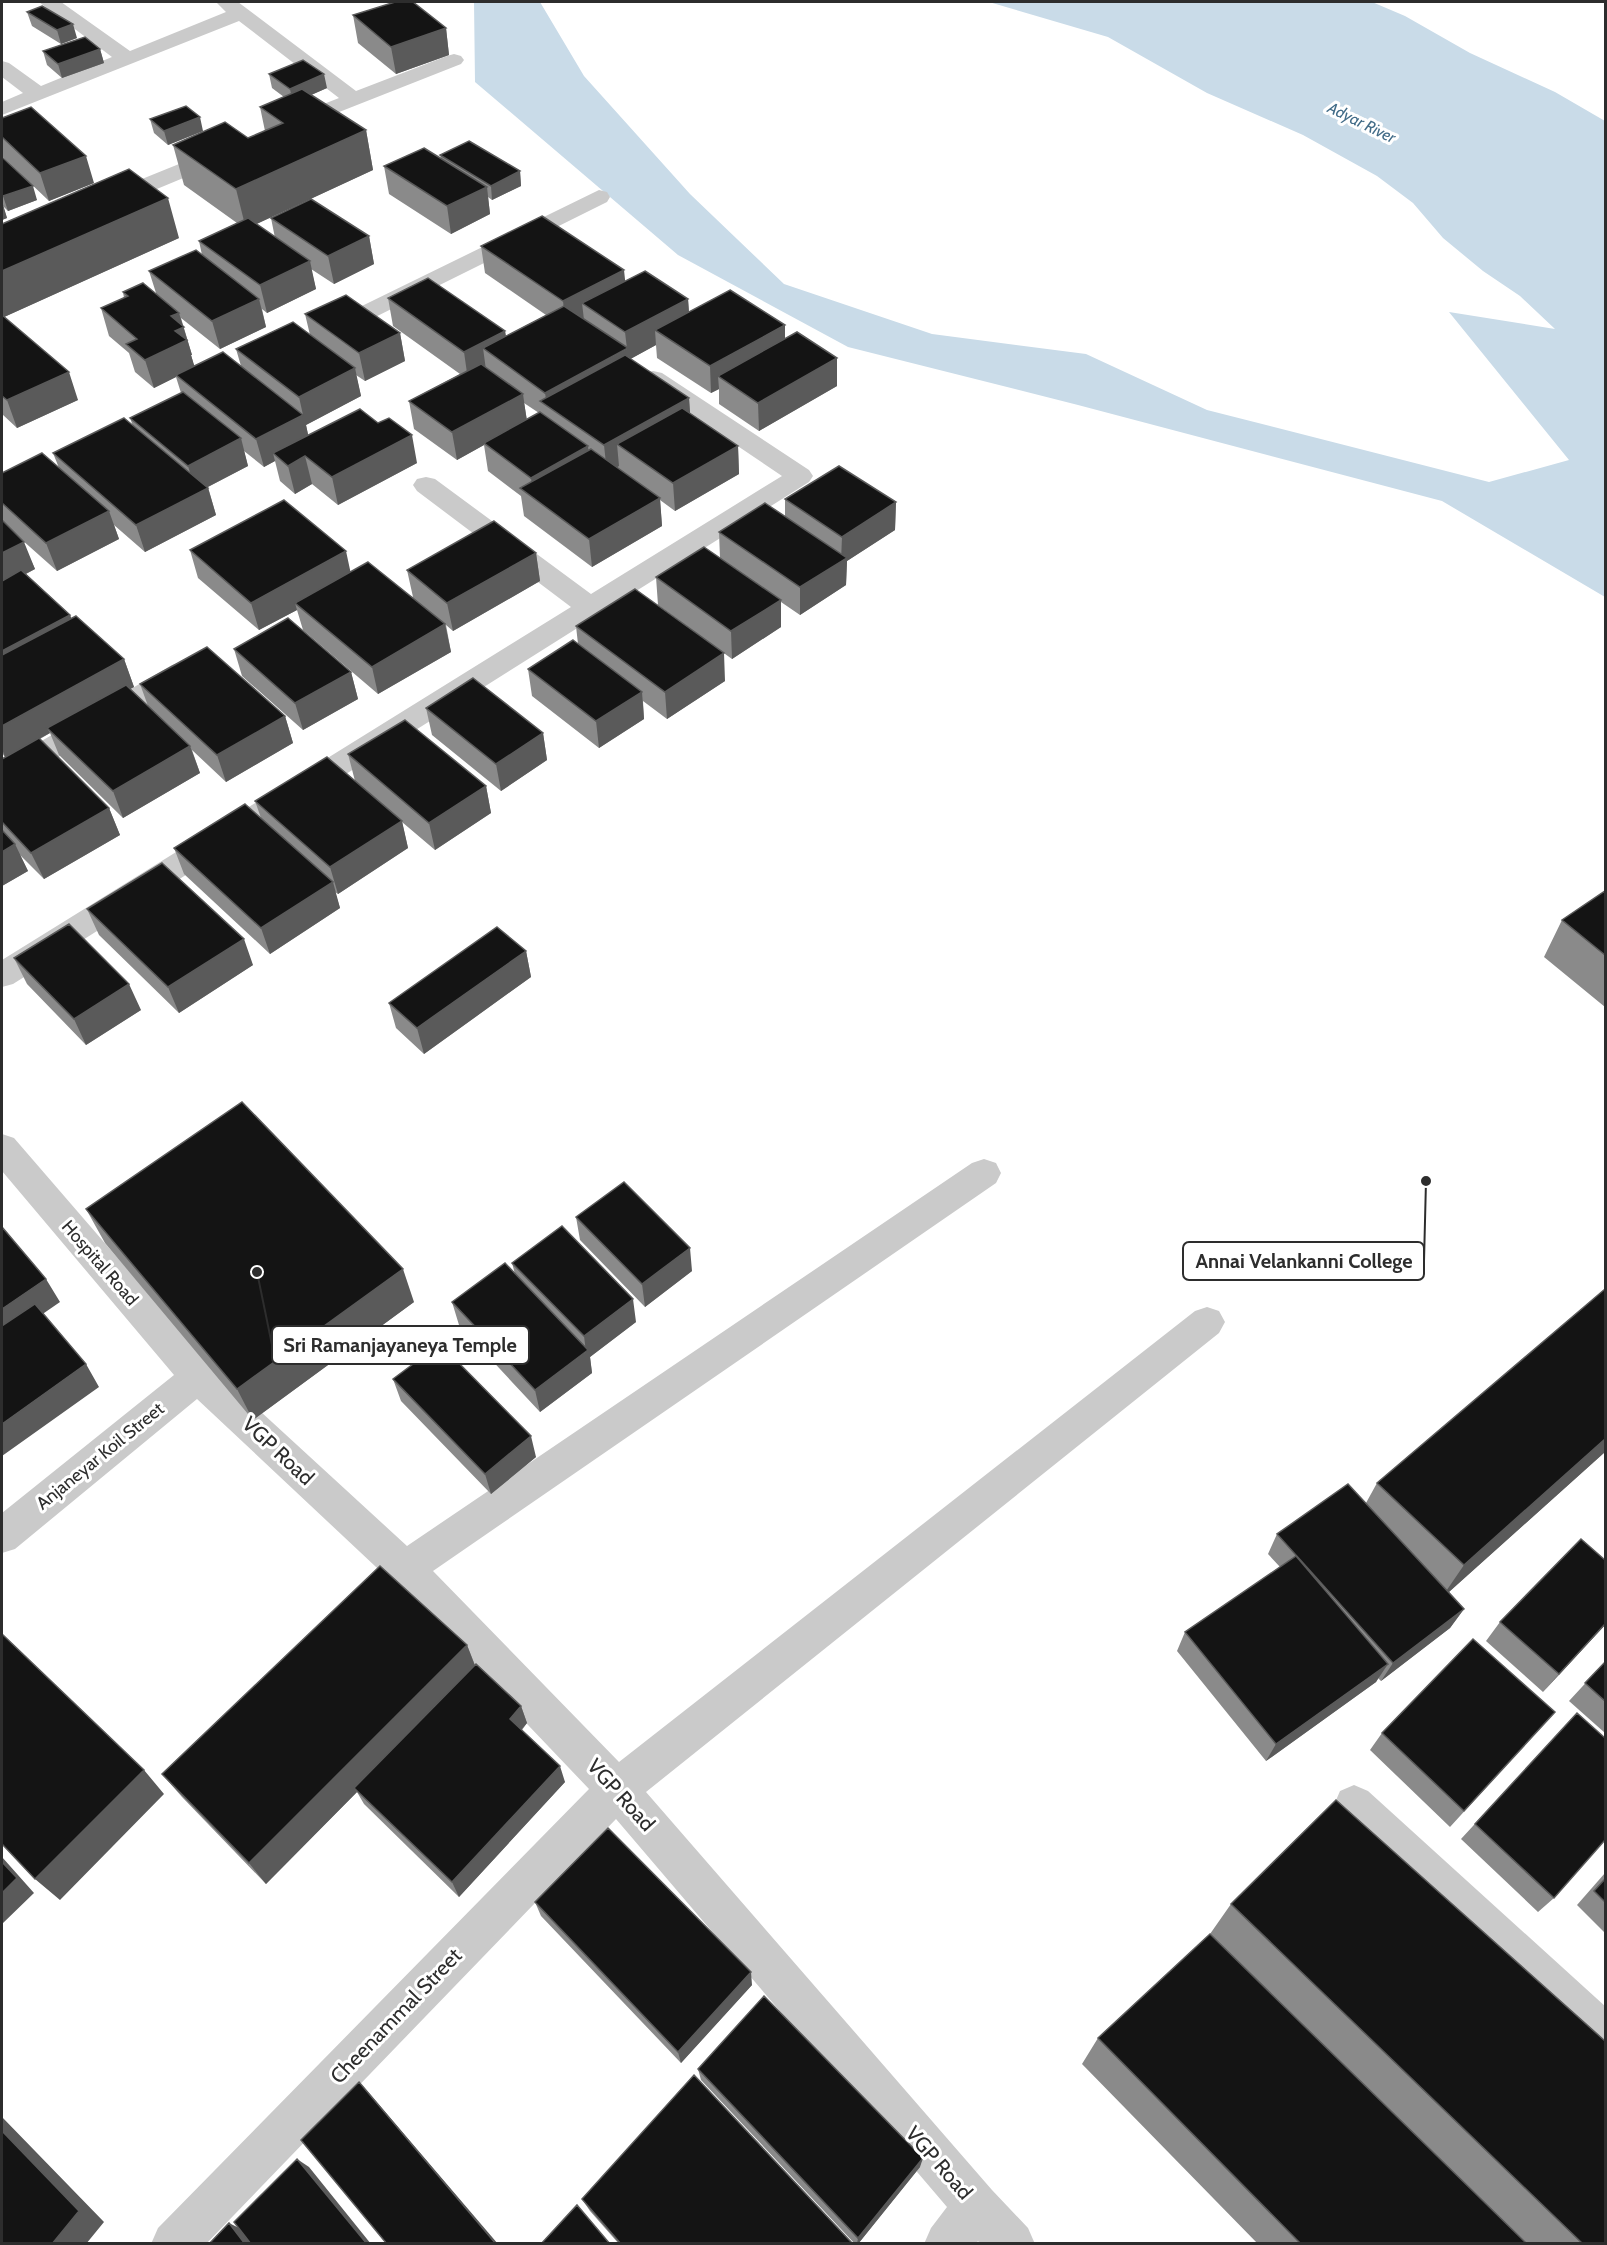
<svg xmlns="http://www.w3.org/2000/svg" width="1607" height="2245" font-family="Cabin,sans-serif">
<rect width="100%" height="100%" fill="#fff"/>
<!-- water -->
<path fill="#c9dbe8" d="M474,2H540L584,76L690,194L784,284L932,334L1086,354L1207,410L1489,482L1569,460L1449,312L1555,329L1520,296L1483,271L1443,238L1413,203L1377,176L1303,135L1207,93L1108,37L989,2H1372L1405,16L1470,53L1555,92L1605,121V597L1442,501L1078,405L848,347L678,255L475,82Z"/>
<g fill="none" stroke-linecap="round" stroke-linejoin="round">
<!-- minor -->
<path fill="#cacaca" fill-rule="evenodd" d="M39,2H61L130,51L226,12L216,2H238L356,91L447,56L454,54L461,56L464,60L461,64L291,131L283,130L280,125L283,120L339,98L239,21L2,115V102L23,93L2,77V61L9,63L41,86L112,57Z
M221,147L229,149L232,154L229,159L116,206L108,208L100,206L97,201L100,196Z
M599,190L607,192L610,197L607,202L337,336L329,338L321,336L317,331L321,326Z
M653,371L662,373L809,470L813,476L809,482L13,984L2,987V960L571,607L417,491L413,485L417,479L426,477L435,479L591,594L782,476L644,383L641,378L644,373Z
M182,662L192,665L196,672L192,679L12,784L2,787V764L172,665Z
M2,1134L14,1138L211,1366L407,1546L972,1163L984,1159L996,1163L1001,1173L996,1183L433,1571L619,1762L1195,1311L1207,1307L1219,1311L1225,1322L1219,1333L646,1792L992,2190L1028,2228L1035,2244H980L978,2241L976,2244H924L931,2228L947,2207L616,1819L206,2244H151L158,2228L589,1789L392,1582L197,1399L15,1549L2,1553V1513L174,1375L2,1171Z
M1354,1785L1368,1791L1606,2007V2059L1591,2052L1340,1819L1334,1805L1340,1791Z"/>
</g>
<!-- wall -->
<path fill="#8a8a8a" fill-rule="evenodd" d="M27,12L77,38L61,44L32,26Z
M353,15L446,28L449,55L396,74L358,43Z
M100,49L104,63L62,78L47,65L43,51Z
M269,74L327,88L311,95L366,130L373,170L256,224L275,238L271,218L369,236L374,264L334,284L311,269L316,289L267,313L262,309L266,327L220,349L181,318L192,355H191L194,366H241L236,349L310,335L305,314L400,333L405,361L365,381L356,375L361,396L306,425L308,435L417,463L338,505L312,484L295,494L280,481L275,461L264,467L244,451L248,466L208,487L216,515L145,552L114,525L119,539L57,571L21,539L35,569L26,574L70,615L71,618L124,659L134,687L130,689L148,706L140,684L285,716L293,743L226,782L192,750L200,773L123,818L59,755L50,733L40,739L109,808L120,835L44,879L20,855L28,871L2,886V759L5,757L2,753V473L59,468L53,453L133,426L130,418L181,393L176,377L154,388L135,372L129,353L109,336L101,308L124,298L123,292L156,293L149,271L202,255L199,241L237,223L184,185L173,145L248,138L265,131L260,107L284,97L272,88Z
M2,118L94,183L49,201L2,156Z
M150,119L203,131L168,145L154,133Z
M440,155L520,171L521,186L492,200L488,197L490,214L451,234L389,194L384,166L441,158Z
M2,157L37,200L8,211L3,206L7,218L2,220Z
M2,224L179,238L4,317L78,400L17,428L2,414Z
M481,246L625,281L688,299L689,312L785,339L837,386L759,431L719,404V389L711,393L657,358L656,345L630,359L689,398L690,413L738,446L739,474L675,511L660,500L662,526L592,567L524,516L521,496L488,471L484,445L457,460L414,429L409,401L460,374L393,326L388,298L505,331L506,336L546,315L485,273ZM524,403L539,413L527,420Z
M785,499L896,502L895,530L847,561L846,585L800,615L781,602V627L732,659L658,605L656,577L720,558L719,532L785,516Z
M190,550L350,572L413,597L407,570L536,553L540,581L453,631L446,625L451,652L378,694L303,630L297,610L259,630L198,578Z
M576,626L725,681L667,719L643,701L644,719L599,748L532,696L528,669L578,644Z
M234,649L351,672L358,699L303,730L242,676Z
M426,708L543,733L547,760L501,791L432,735Z
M348,754L486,786L491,813L435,850L402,822L408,848L338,894L335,892L340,908L270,954L184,874L174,848L261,818L255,801L355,781Z
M1605,891V1007L1544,957L1562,920Z
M87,909L253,965L179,1013L99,935Z
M526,951L531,977L424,1054L396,1028L389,1003Z
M14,958L141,1010L86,1045L27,984Z
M86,1209L414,1302L253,1420L105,1243Z
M576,1217L692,1271L645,1307L580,1240Z
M512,1263L636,1322L590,1357L592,1373L540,1412L459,1325L452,1302L515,1274Z
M1605,1289V1452L1449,1592L1464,1609L1450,1628L1381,1681L1378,1678L1376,1682L1266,1761L1177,1651L1185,1632L1280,1567L1268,1554L1277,1534L1366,1503L1377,1483Z
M393,1379L536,1457L491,1494L401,1401Z
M1500,1622L1605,1625L1543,1692L1486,1641Z
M467,1645L475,1665L521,1706L527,1723L522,1730L565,1782L459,1897L364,1804L357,1792L266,1884L182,1797L162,1774Z
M1605,1662V1733L1569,1701Z
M1555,1712L1450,1827L1370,1750L1382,1733Z
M1577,1713L1554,1898L1538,1912L1461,1839Z
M1605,1873V1933L1577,1905Z
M535,1902L752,1985L681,2063L541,1916Z
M1231,1904L1605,2244H1258L1082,2064L1098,2038L1210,1934Z
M698,2069L920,2167L858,2244H855L701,2080Z
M582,2199L851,2242V2244H619L590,2211Z"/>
<!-- shaded-wall -->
<path fill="#5a5a5a" d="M73,24L77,38L61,44L57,30Z
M446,28L449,55L396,74L391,47Z
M100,49L104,63L62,78L58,64Z
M324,74L327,88L293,103L290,89Z
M200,117L203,131L168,145L164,131Z
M366,130L373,170L246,229L236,189Z
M86,156L94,183L49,201L40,173Z
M520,171L521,186L492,200L491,186Z
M33,186L37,200L8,211L3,196Z
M487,187L490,214L451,234L447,206Z
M168,198L179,238L2,318V271Z
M2,201L7,218L2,220Z
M369,236L374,264L334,284L328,256Z
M310,261L316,289L267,313L260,285Z
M624,270L627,298L582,303L584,320L566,329L563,301Z
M259,299L266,327L220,349L212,321Z
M688,299L690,327L655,330L656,345L547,405L545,393L627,349L625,332Z
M179,313L192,355H191L195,368L176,375V377L154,388L145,360L171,316Z
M785,325V353L718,376L719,389L711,393L710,366Z
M505,331L509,359L483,348L486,370L468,380L464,352Z
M400,333L405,361L365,381L359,353Z
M837,358V386L759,431L758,403Z
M355,368L361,396L306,425L310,443L273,453L275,461L264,467L256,439L303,415L299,397Z
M69,372L78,400L17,428L7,400Z
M523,394L527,422L484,443V445L457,460L452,432Z
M689,398L691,426L617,444L619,466L607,473L604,445Z
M412,435L417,463L338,505L332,477Z
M241,438L248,466L196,493L188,466Z
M588,446L591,474L534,498L531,478Z
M738,446L739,474L675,511L673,483Z
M305,456L312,484L295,494L288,466Z
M208,488L216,515L145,552L136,525Z
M660,498L662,526L592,567L589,539Z
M896,502L895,530L847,561L846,585L800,615V587L841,561L842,537Z
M109,511L119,539L57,571L46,543Z
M24,542L35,569L2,586V553Z
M346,551L352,579L295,603L297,610L259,630L251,603Z
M536,553L540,581L453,631L447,603Z
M781,600V627L732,659L731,631Z
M70,615L81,643L2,685V651Z
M445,624L451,652L378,694L372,667Z
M724,653L725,681L667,719L665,692Z
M124,659L134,687L52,732L47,728L50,733L5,757L2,749V726Z
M351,672L358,699L303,730L295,703Z
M642,692L644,719L599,748L596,721Z
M285,716L293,743L226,782L217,755Z
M543,733L547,760L501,791L496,764Z
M190,746L200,773L123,818L113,791Z
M486,786L491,813L435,850L429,823Z
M109,808L120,835L44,879L31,853Z
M402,821L408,848L338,894L330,867Z
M15,844L28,871L2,886V852Z
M333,882L340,908L270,954L261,928Z
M244,939L253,965L179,1013L168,987Z
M526,951L531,977L424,1054L417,1028Z
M129,984L141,1010L86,1045L74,1019Z
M690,1248L692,1271L645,1307L642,1284Z
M403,1269L414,1302L253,1420L237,1389Z
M46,1279L60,1302L2,1342V1309Z
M633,1299L636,1322L590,1357L592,1373L540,1412L535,1390L586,1352L584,1336Z
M86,1364L99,1387L2,1456V1424Z
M531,1436L536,1457L491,1494L485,1474Z
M1605,1439V1452L1440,1600L1464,1565Z
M1464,1609L1450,1628L1381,1681L1393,1663Z
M1605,1624V1625L1543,1692L1559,1674Z
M467,1645L477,1671L354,1788L357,1792L266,1884L249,1863Z
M1388,1664L1376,1682L1266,1761L1276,1744Z
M521,1706L527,1723L516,1736L510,1719Z
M560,1766L565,1782L459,1897L452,1882Z
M144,1770L164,1794L60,1900L35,1879Z
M2,1857L34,1893L2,1924Z
M751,1972L752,1985L681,2063L678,2052Z
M359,2082L369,2093L498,2244H496Z
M2,2117L104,2222L86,2244H52L2,2131Z
M923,2158L920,2167L858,2244H857L858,2238Z
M297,2159L309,2167L371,2244H367Z
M229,2223L243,2230L253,2244H245Z"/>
<!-- building -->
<path fill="#141414" stroke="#5a5a5a" stroke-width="1.5" d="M395,2H413L446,28L391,47L353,15Z
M42,6L73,24L57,30L27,12Z
M85,37L100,49L58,64L43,51Z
M303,60L324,74L290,89L269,74Z
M302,89L366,130L236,189L173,145L225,122L248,138L283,123L260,107Z
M186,106L200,117L164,131L150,119Z
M31,107L86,156L40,173L2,137V118Z
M469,141L520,171L491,186L440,155Z
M424,148L487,187L447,206L384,166Z
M2,157L33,186L3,196L2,195Z
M129,169L168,198L2,271V224Z
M311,199L369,236L328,256L271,218Z
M542,216L624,270L563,301L481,246Z
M248,218L310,261L260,285L199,241Z
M196,250L259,299L212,321L149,271Z
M645,271L688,299L625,332L582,303Z
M428,278L505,331L464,352L388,298Z
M143,283L179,313L171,316L184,327L175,331L187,340L145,360L126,344L137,339L101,308L128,296L123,292Z
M730,290L785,325L710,366L655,330Z
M346,295L400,333L359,353L305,314Z
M564,306L628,348L545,393L483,348Z
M2,315L69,372L7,400L2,396Z
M293,322L355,368L299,397L236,349Z
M797,332L837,358L758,403L718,376Z
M223,352L303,415L256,439L176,375Z
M625,355L689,398L604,445L540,401Z
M481,364L523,394L452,432L409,401Z
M183,392L241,438L188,466L130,418Z
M682,408L738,446L673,483L617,444Z
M360,409L378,423L389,418L412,435L332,477L305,456L288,466L273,453Z
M540,412L588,446L531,478L484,443Z
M124,418L208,488L136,525L53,453Z
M591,449L660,498L589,539L520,488Z
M42,453L109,511L46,543L2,503V473Z
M839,466L896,502L842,537L785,499Z
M284,500L346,551L251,603L190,550Z
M765,503L847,558L800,587L719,532Z
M2,520L24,542L2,553Z
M494,521L536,553L447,603L407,570Z
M704,547L781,600L731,631L656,577Z
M368,562L445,624L372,667L295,603Z
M21,570L70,615L2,651V581Z
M635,589L724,653L665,692L576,626Z
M76,616L124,659L2,726V655Z
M288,618L351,672L295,703L234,649Z
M573,640L642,692L596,721L528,669Z
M207,647L285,716L217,755L140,684Z
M473,678L543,733L496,764L426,708Z
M126,685L190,746L113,791L47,728Z
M405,720L486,786L429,823L348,754Z
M39,738L109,808L31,853L2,822V759Z
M327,757L402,821L330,867L255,801Z
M245,804L333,882L261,928L174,848Z
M2,830L15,844L2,852Z
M162,863L244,939L168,987L87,909Z
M1605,891V955L1562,920Z
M69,924L129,984L74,1019L14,958Z
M497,927L526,951L417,1028L389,1003Z
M242,1102L403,1269L237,1389L86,1209Z
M624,1182L690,1248L642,1284L576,1217Z
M562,1226L633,1299L584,1336L512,1263Z
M2,1227L46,1279L2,1309Z
M505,1263L588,1350L535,1390L452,1302Z
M1605,1289V1439L1464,1565L1377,1483Z
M35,1304L86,1364L2,1424V1326Z
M440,1344L531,1436L485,1474L393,1379Z
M1348,1484L1464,1609L1393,1663L1277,1534Z
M1581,1539L1605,1560V1624L1559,1674L1500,1622Z
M1296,1556L1388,1664L1276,1744L1185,1632Z
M380,1566L467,1645L249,1863L162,1774Z
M2,1634L144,1770L35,1879L2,1844Z
M1473,1639L1555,1712L1464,1811L1382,1733Z
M1605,1662V1701L1585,1683Z
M476,1664L521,1706L510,1719L560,1766L452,1882L354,1788Z
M1577,1713L1605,1738V1840L1554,1898L1475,1824Z
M1336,1800L1605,2041V2244H1583L1231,1904Z
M608,1828L751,1972L678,2052L535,1902Z
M2,1862L17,1878L2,1893Z
M1605,1879V1902L1594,1891Z
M1210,1934L1527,2244H1301L1098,2038Z
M764,1996L923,2158L858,2238L698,2069Z
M694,2075L851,2242L850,2244H621L582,2199Z
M359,2082L496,2244H387L301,2140Z
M2,2131L79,2211L52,2244H2Z
M297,2159L367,2244H251L234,2222Z
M577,2205L610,2244H541Z
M229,2223L245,2244H209Z"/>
<g text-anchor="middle" stroke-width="6" stroke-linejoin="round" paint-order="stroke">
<!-- far-water labels -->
<g font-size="16" font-style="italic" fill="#426c88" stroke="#fff">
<text transform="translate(1362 122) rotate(26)" y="6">Adyar River</text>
</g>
<!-- street labels -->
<g font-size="18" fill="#2d2d2d" stroke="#fff">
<text transform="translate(100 1263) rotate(49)" y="6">Hospital Road</text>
<text transform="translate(100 1456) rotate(-39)" y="6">Anjaneyar Koil Street</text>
</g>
<!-- near-street labels -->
<g font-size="21" fill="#2d2d2d" stroke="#fff">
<text transform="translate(278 1451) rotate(43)" y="7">VGP Road</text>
<text transform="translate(621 1795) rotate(48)" y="7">VGP Road</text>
<text transform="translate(396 2016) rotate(-46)" y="7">Cheenammal Street</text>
<text transform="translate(939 2163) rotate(49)" y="7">VGP Road</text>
</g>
</g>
<!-- callouts -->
<path fill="none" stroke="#2d2d2d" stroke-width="2" d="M1426 1181L1424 1261M257 1272L272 1345"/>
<g fill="#2d2d2d" stroke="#fff" stroke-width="2">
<circle cx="1426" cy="1181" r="6"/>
<circle cx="257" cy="1272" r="6"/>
</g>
<g fill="#fff" stroke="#2d2d2d" stroke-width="2">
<rect x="1183" y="1242" width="241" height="38" rx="6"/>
<rect x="272" y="1326" width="257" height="38" rx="6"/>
</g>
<g font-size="20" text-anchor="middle" font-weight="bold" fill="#2d2d2d">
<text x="1304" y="1268">Annai Velankanni College</text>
<text x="400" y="1352">Sri Ramanjayaneya Temple</text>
</g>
<!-- border -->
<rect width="1607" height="2245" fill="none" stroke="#2d2d2d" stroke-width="6"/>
</svg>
